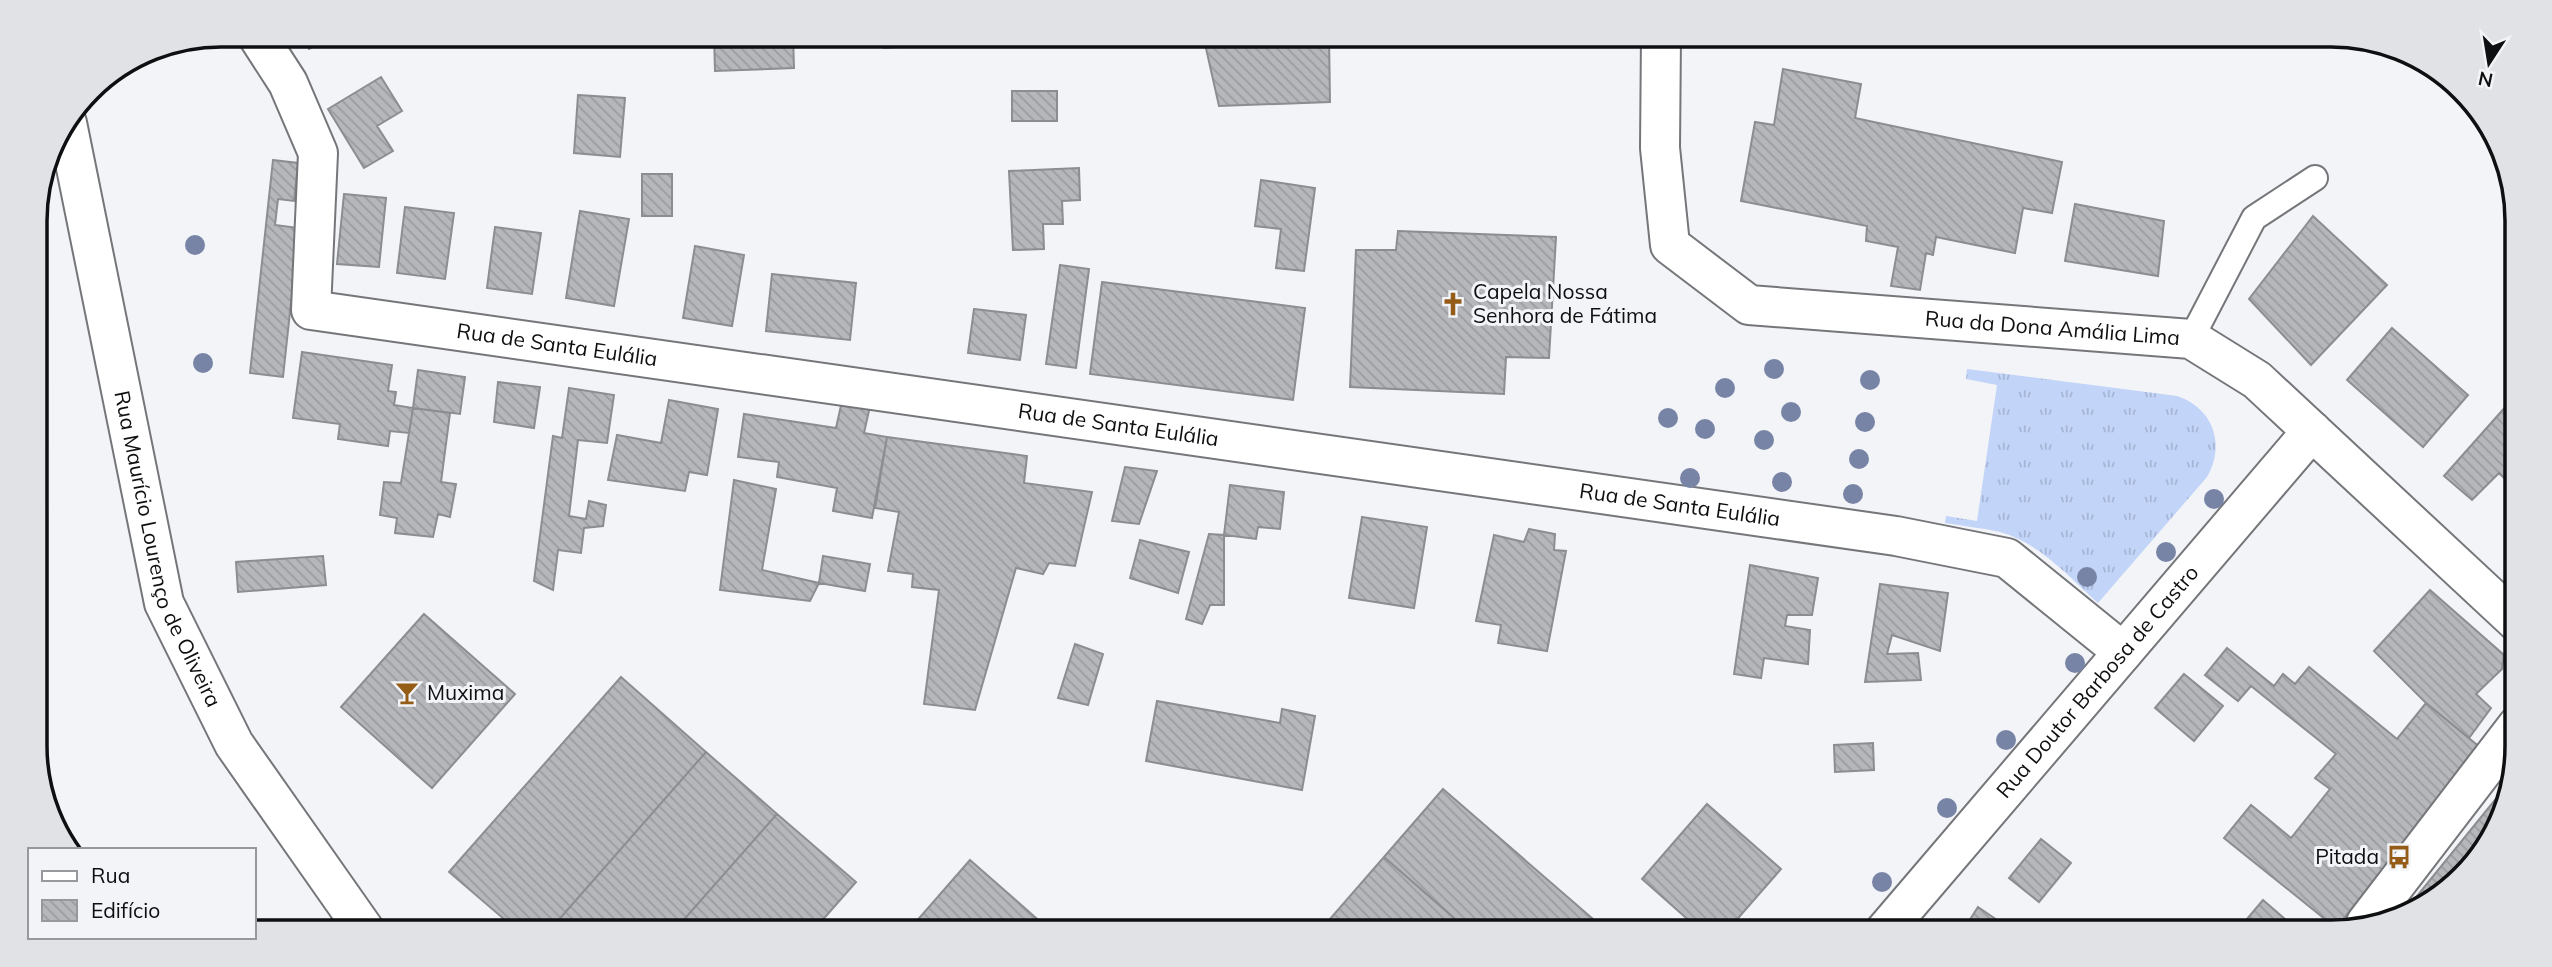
<svg xmlns="http://www.w3.org/2000/svg" width="2552" height="967" font-family="Mulish,sans-serif">
<defs>
<pattern id="grass-tufts" width="24" height="20" patternUnits="userSpaceOnUse" patternTransform="scale(1.75)"><rect width="24" height="20" fill="#c2d4f8"/><path d="M3 7l-1-3M5 7V3M7 7l1-3M15 17l-1-3M17 17v-4M19 17l1-3" fill="none" stroke="#a6b5d4"/></pattern>
<pattern id="building-back-hatch" width="6" height="6" patternUnits="userSpaceOnUse" patternTransform="scale(1.75)"><rect width="6" height="6" fill="#b6b7ba"/><path d="M-1 5l2 2M0 0l6 6M5-1l2 2" fill="none" stroke="#9b9c9f"/></pattern>
</defs>
<rect width="100%" height="100%" fill="#f2f4f7"/>
<!-- grass -->
<path fill="url(#grass-tufts)" d="M1967,369L2177,396C2213,408 2226,444 2207,477L2098,603C2069,577 2038,542 2000,532C1982,528 1963,526 1945,523L1946,516L1977,521L1997,385L1966,379Z"/>
<!-- building -->
<path fill="url(#building-back-hatch)" stroke="#8c8d90" stroke-width="2" d="M302,35H338L309,49Z
M714,35H793L794,68L715,71Z
M883,35H924L925,45L884,48Z
M1203,35H1329L1330,102L1219,106Z
M1783,69L1861,84L1855,118L2062,162L2052,213L2023,208L2015,253L1936,237L1933,255L1926,253L1920,290L1891,286L1898,247L1866,241L1867,226L1741,201L1755,122L1774,125Z
M381,77L402,111L377,126L393,151L364,168L328,109Z
M1012,91H1057V121H1012Z
M578,95L625,98L620,157L574,153Z
M273,160L298,163L294,201L278,199L275,225L299,228L283,377L250,373Z
M1079,168L1080,200L1062,201L1063,224H1043L1044,249L1013,250L1009,171Z
M642,174H672V216H642Z
M1261,180L1315,188L1304,271L1276,268L1281,229L1255,226Z
M344,194L386,198L379,267L337,264Z
M2075,204L2164,221L2158,276L2065,261Z
M405,207L454,213L445,279L397,273Z
M580,211L629,219L614,306L566,298Z
M2313,216L2387,285L2311,365L2249,299Z
M495,227L541,233L532,294L487,288Z
M1398,231L1556,237L1549,358L1506,357L1504,394L1350,387L1356,250H1396Z
M695,246L744,255L732,326L683,318Z
M1060,265L1089,269L1076,368L1046,364Z
M772,274L856,283L850,340L766,331Z
M1102,282L1305,308L1293,400L1090,374Z
M974,309L1026,315L1020,360L968,353Z
M2392,328L2468,395L2423,447L2347,380Z
M302,352L392,365L388,391L396,392L394,405L413,408L409,433L390,431L388,446L338,439L340,424L293,418Z
M418,370L465,377L460,414L413,408Z
M498,382L540,387L534,428L494,422Z
M569,388L614,395L607,443L578,440L569,516L586,519L589,501L606,505L603,526L584,528L581,553L558,550L553,590L534,581L553,436L562,438Z
M2516,395V490L2499,473L2472,500L2444,476Z
M669,400L718,409L707,475L689,472L685,491L608,480L617,435L661,443Z
M842,401L870,406L864,433L887,437L872,518L833,511L837,488L777,477L779,462L738,457L744,414L836,428Z
M413,408L450,413L441,482L456,484L450,517L438,514L433,537L395,533L397,518L380,515L384,482L401,483Z
M887,437L1027,456L1024,483L1092,492L1075,566L1049,563L1043,574L1016,568L975,710L924,704L939,590L912,587L913,574L888,571L899,512L875,508Z
M1125,467L1157,471L1139,524L1112,521Z
M734,480L776,489L762,570L819,583L810,601L720,590Z
M1230,485L1284,492L1280,529L1258,527L1256,539L1224,535Z
M1362,517L1427,527L1414,608L1349,598Z
M1529,529L1555,534L1554,550L1566,551L1547,651L1498,643L1501,625L1476,621L1494,535L1524,542Z
M1209,534L1224,535V605H1210L1202,624L1186,619Z
M1140,540L1189,552L1178,593L1130,578Z
M323,556L326,585L238,592L236,562Z
M823,556L870,564L865,591L819,583Z
M1750,565L1818,578L1812,615H1787L1785,626L1810,630L1808,664L1764,658L1761,678L1734,674Z
M1880,584L1948,593L1940,651L1892,635L1887,654L1918,653L1921,680L1865,682Z
M2430,590L2504,655L2502,669L2476,694L2491,708L2469,738L2426,703L2374,651Z
M424,614L515,694L432,788L341,707Z
M1075,644L1103,654L1088,705L1058,698Z
M2227,648L2274,686L2283,674L2295,684L2309,667L2397,739L2426,703L2482,749L2336,928L2224,838L2251,805L2291,838L2330,789L2315,778L2336,754L2251,686L2238,701L2205,675Z
M2184,674L2223,706L2194,741L2155,708Z
M621,677L706,752L548,932H519L449,872Z
M1157,701L1280,723L1282,709L1315,716L1302,790L1146,761Z
M1873,743L1874,770L1835,772L1834,745Z
M706,752L777,814L673,932H548Z
M2512,779L2507,805L2444,894L2408,907Z
M1443,789L1608,932H1470L1384,857Z
M1707,804L1781,869L1726,932H1702L1642,879Z
M777,814L856,882L812,932H673Z
M2041,839L2071,863L2039,902L2009,878Z
M1384,857L1470,932H1327L1322,928Z
M970,860L1052,932H907Z
M2263,900L2300,932H2236Z
M1978,907L2009,928L2007,932H1962Z"/>
<g fill="none" stroke-linecap="round" stroke-linejoin="round">
<!-- lane casing -->
<g stroke="#757679" stroke-width="28">
<path id="lane" d="M2191,339L2254,218L2315,178"/>
</g>
<!-- street casing -->
<g stroke="#757679" stroke-width="42">
<g id="street">
<path id="s1" d="M257,35L288,83L318,153L311,310L1896,536L2007,558L2123,652"/>
<path id="s2" d="M1661,35L1660,148L1670,245L1749,305L2191,339L2257,380L2517,622"/>
</g>
</g>
<!-- secondary casing -->
<g stroke="#757679" stroke-width="42">
<g id="secondary">
<path id="s3" d="M67,123L164,603L234,744L366,932"/>
<path d="M2366,923L2517,726"/>
<path id="s4" d="M1884,932L2312,431"/>
</g>
</g>
<!-- lane -->
<use href="#lane" stroke="#fff" stroke-width="24"/>
<!-- street -->
<use href="#street" stroke="#fff" stroke-width="38"/>
<!-- secondary -->
<use href="#secondary" stroke="#fff" stroke-width="38"/>
</g>
<!-- trees -->
<g fill="#7884a6">
<circle cx="195" cy="245" r="10"/>
<circle cx="203" cy="363" r="10"/>
<circle cx="1774" cy="369" r="10"/>
<circle cx="1870" cy="380" r="10"/>
<circle cx="1725" cy="388" r="10"/>
<circle cx="1791" cy="412" r="10"/>
<circle cx="1668" cy="418" r="10"/>
<circle cx="1865" cy="422" r="10"/>
<circle cx="1705" cy="429" r="10"/>
<circle cx="1764" cy="440" r="10"/>
<circle cx="1859" cy="459" r="10"/>
<circle cx="1690" cy="478" r="10"/>
<circle cx="1782" cy="482" r="10"/>
<circle cx="1853" cy="494" r="10"/>
<circle cx="2214" cy="499" r="10"/>
<circle cx="2166" cy="552" r="10"/>
<circle cx="2087" cy="577" r="10"/>
<circle cx="2075" cy="663" r="10"/>
<circle cx="2006" cy="740" r="10"/>
<circle cx="1947" cy="808" r="10"/>
<circle cx="1882" cy="882" r="10"/>
</g>
<!-- icons -->
<defs>
<g id="church-bare" transform="scale(1.89)"><path d="M-1.2-6h2.4v3.5h3.3v2.4h-3.3V6h-2.4V-.1h-3.3v-2.4h3.3Z" fill="#945c17" stroke="#f2f4f7" stroke-width="2.5" paint-order="stroke"/></g>
<g id="bar-bare" transform="scale(1.89)"><path d="M-6-5H6L.8 .8V4.5H3.5V6h-7V4.5H-.8V.8Z" fill="#945c17" stroke="#f2f4f7" stroke-width="2.5" paint-order="stroke"/></g>
<g id="bus-bare" transform="scale(1.89)"><path d="M-5-6H5V4H4V6H2V4H-2V6H-4V4H-5ZM-3.5-4V0h7V-4ZM-3.5 1.2v1.5H-2V1.2ZM2 1.2v1.5H3.5V1.2Z" fill="#945c17" stroke="#f2f4f7" stroke-width="2.5" paint-order="stroke"/></g>
</defs>
<g fill-rule="evenodd">
<use href="#church-bare" x="1453" y="304"/>
<use href="#bar-bare" x="407" y="693"/>
<use href="#bus-bare" x="2399" y="857"/>
</g>
<g text-anchor="middle" stroke-width="6" stroke-linejoin="round" paint-order="stroke">
<!-- poi labels -->
<g font-size="21" fill="#0e0f10" stroke="#f2f4f7" text-anchor="start">
<text x="1473" y="299">Capela Nossa<tspan x="1473" dy="24">Senhora de Fátima</tspan></text>
<text x="427" y="700">Muxima</text>
<text x="2379" y="864" text-anchor="end">Pitada</text>
</g>
<!-- street labels -->
<g font-size="21" fill="#0e0f10" stroke="#f2f4f7">
<text dy="7" stroke="none"><textPath href="#s2" startOffset="614">Rua da Dona Amália Lima</textPath></text>
<text dy="7" stroke="none"><textPath href="#s1" startOffset="539">Rua de Santa Eulália</textPath></text>
<text dy="7" stroke="none"><textPath href="#s1" startOffset="1106">Rua de Santa Eulália</textPath></text>
<text dy="7" stroke="none"><textPath href="#s1" startOffset="1673">Rua de Santa Eulália</textPath></text>
<text dy="7" stroke="none"><textPath href="#s3" startOffset="439">Rua Maurício Lourenço de Oliveira</textPath></text>
<text dy="7" stroke="none"><textPath href="#s4" startOffset="329">Rua Doutor Barbosa de Castro</textPath></text>
</g>
</g>
<!-- crop -->
<path d="M0 0H2552V967H0ZM221 47H2331A174 174 0 0 1 2505 221V746A174 174 0 0 1 2331 920H221A174 174 0 0 1 47 746V221A174 174 0 0 1 221 47Z" fill="#e0e2e5" fill-rule="evenodd"/>
<path fill="none" stroke="#0e0f10" stroke-width="3.5" d="M221 47H2331A174 174 0 0 1 2505 221V746A174 174 0 0 1 2331 920H221A174 174 0 0 1 47 746V221A174 174 0 0 1 221 47Z"/>
<!-- legend -->
<rect x="28" y="848" width="228" height="91" fill="#f2f4f7" stroke="#97989b" stroke-width="2"/>
<rect x="42" y="871" width="35" height="10" fill="#ffffff" stroke="#97989b" stroke-width="2"/>
<text x="91" y="883" font-size="21" fill="#0e0f10">Rua</text>
<rect x="42" y="900" width="35" height="21" fill="url(#building-back-hatch)" stroke="#97989b" stroke-width="2"/>
<text x="91" y="918" font-size="21" fill="#0e0f10">Edifício</text>
<!-- north arrow -->
<g transform="translate(2489 63) rotate(192)" stroke="#f2f4f7" stroke-width="5" paint-order="stroke">
<path d="M0-5L12 26L0 18L-12 26Z" fill="#0e0f10"/>
<text y="-10" font-size="19" font-weight="bold" text-anchor="middle" fill="#0e0f10">N</text>
</g>
</svg>
